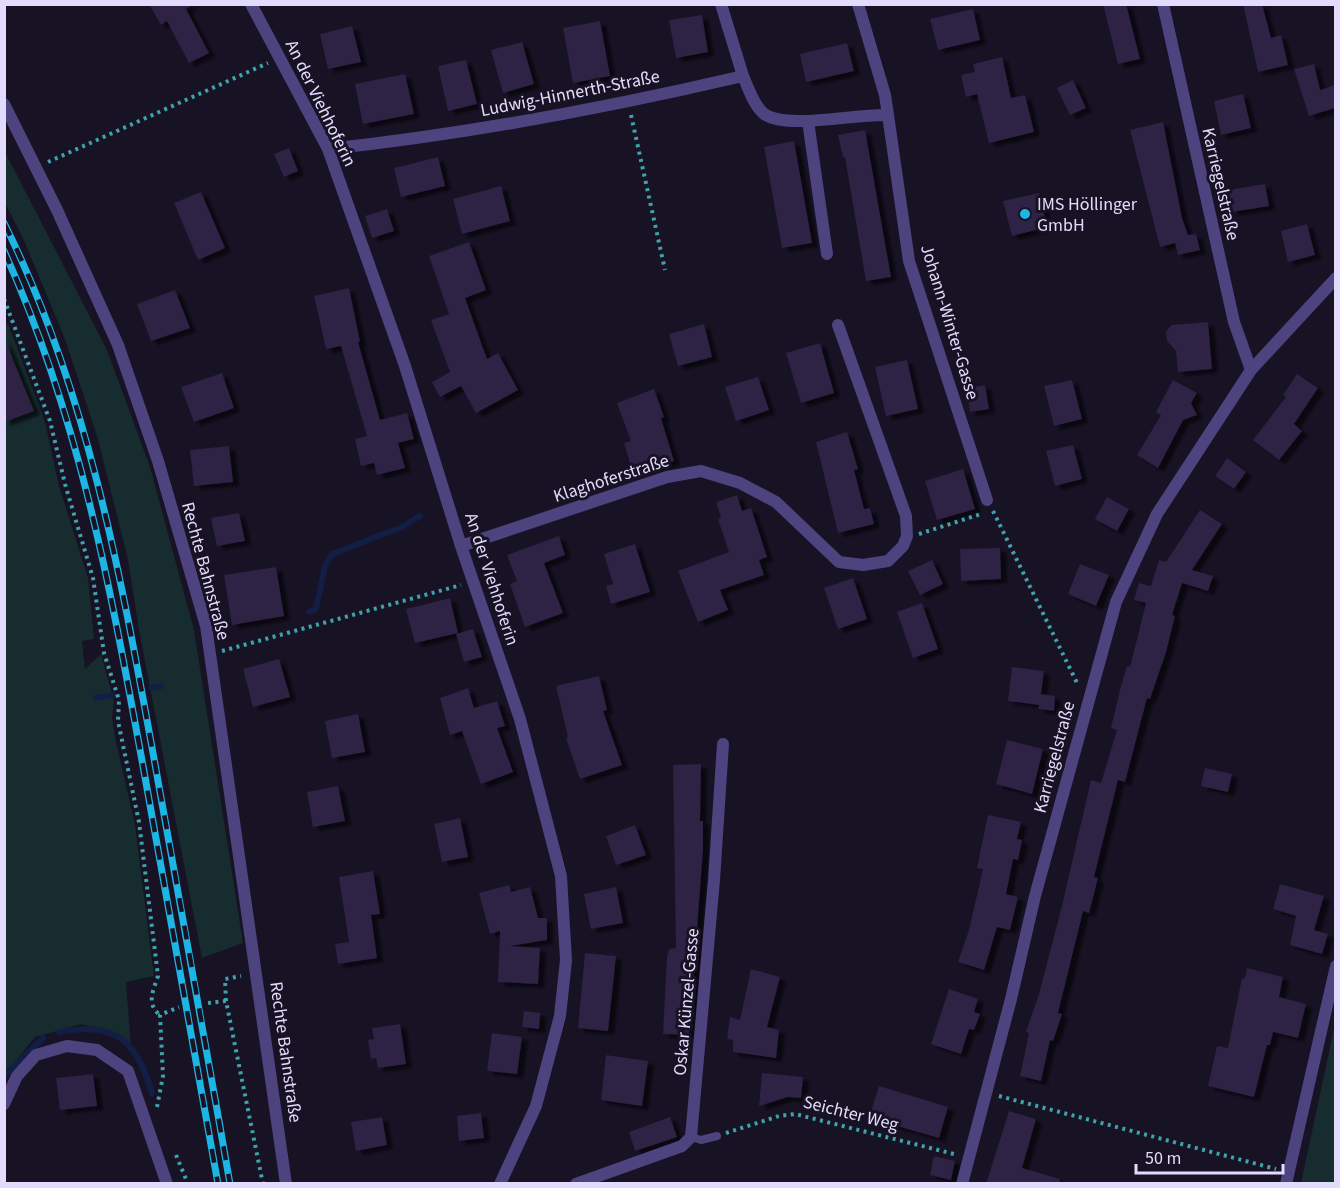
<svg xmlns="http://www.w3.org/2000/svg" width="1340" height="1188" font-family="'Source Sans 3',sans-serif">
<defs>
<filter id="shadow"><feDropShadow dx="6" dy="4" stdDeviation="1.5" flood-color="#0009"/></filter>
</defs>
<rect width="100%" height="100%" fill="#181225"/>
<!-- green -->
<path fill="#162c2f" d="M4,150L107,350L150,467L194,630L243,943L202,958L139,630L128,560L97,436L65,339L23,238L5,203Z
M8,324L45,422L59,486L88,578L94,639L82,641L85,669L101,654L114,701L112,718L116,742L135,825L154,976L126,982L131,1046L105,1031L82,1024L35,1037L5,1074L4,326Z
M1335,1024V1183H1301Z"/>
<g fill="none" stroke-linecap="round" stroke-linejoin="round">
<!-- stream -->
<path stroke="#131e44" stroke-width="6" d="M309,612L316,609L325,566L332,554L402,527L420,516
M151,688L161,686
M96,698L113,695
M59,1032C116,1021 136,1040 152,1093
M4,1076L43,1038"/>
</g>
<!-- building -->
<path fill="#2d2144" filter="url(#shadow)" d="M149,4H193L186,9L209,53L189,63L167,21L161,25Z
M1103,4H1126L1140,59L1118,64Z
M1243,4H1262L1271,38L1281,35L1288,65L1258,72Z
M973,9L980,40L938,50L930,19Z
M702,15L708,52L676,58L669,20Z
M600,21L610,76L573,83L563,28Z
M352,26L361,62L328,69L320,34Z
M522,42L534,84L503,93L491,50Z
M847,43L854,71L806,82L800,54Z
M1002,57L1011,98L1025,95L1034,132L989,143L977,94L966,97L961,75L975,72L973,64Z
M466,60L477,104L448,111L438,66Z
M1314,64L1320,90L1335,85V108L1309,116L1294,69Z
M405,74L414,114L363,124L355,84Z
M1073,80L1086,108L1070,115L1057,88Z
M1243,94L1251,128L1221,135L1214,101Z
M1163,122L1182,218L1188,235L1196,234L1200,250L1178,255L1175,243L1160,247L1130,130Z
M865,130L891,277L866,281L845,157H843L838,135Z
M794,141L812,243L782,248L764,147Z
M289,148L298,171L284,177L274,154Z
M438,157L445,186L401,197L394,168Z
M1265,184L1269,206L1232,212L1228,190Z
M501,186L510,221L462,234L453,199Z
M201,192L225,248L198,260L174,203Z
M1039,193L1047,227L1012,236L1003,201Z
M387,209L394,231L372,238L365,216Z
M1307,224L1315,255L1288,262L1281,231Z
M469,242L486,290L465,298L487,359L498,353L518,390L476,413L461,386L440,397L432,382L450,372L431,320L449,314L429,256Z
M349,288L360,342H358L380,420L407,413L414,439L398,443L405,468L377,475L374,463L361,466L355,439L367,436L341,346L326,349L314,296Z
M175,290L190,328L151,341L137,304Z
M1208,322L1212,369L1178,372L1176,351L1167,341L1166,332L1171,325Z
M704,324L712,357L678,366L669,334Z
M4,338L34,411L4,422Z
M820,343L834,393L801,403L786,353Z
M907,360L918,409L886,416L875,367Z
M222,373L234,408L194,422L181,387Z
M1297,374L1318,388L1294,424L1302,431L1279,460L1253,440L1286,397L1283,395Z
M758,377L769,410L736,421L725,387Z
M1072,380L1082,419L1054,426L1044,386Z
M1173,380L1197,393L1191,403L1197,415L1183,420L1158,468L1137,455L1161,415L1156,412Z
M985,385L989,409L970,412L966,389Z
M654,389L664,417L661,418L674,461L633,473L624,443L631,441L617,403Z
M847,432L858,469L854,470L864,509L870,508L874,524L838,533L816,442Z
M1073,445L1082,479L1055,486L1046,451Z
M229,446L233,482L194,486L190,450Z
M1227,458L1246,472L1234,489L1215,476Z
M963,469L975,509L937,520L925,481Z
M737,495L742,511L751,508L767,557L759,560L764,575L720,590L728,610L698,622L678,571L729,552L718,519L721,518L716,502Z
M1107,497L1129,509L1117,531L1095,519Z
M1200,510L1222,524L1192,570L1213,576L1208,591L1182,583L1172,615L1175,616L1166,652L1150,699L1147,698L1125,782L1118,780L1094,877L1098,878L1089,913L1083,911L1058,1013L1062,1014L1053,1041L1050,1040L1041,1081L1020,1076L1029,1033L1026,1032L1039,994L1062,906L1091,780L1101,783L1117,730L1111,728L1121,686L1127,666L1130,667L1146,603L1134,600L1139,583L1151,586L1159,560L1166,562Z
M239,513L245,541L217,546L211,518Z
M559,536L565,555L544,563L563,613L525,627L510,584L517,581L507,555Z
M635,544L650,592L611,604L606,586L613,584L604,554Z
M1000,548L1001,579L961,581L960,549Z
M932,560L943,584L920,595L908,571Z
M1080,564L1109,575L1096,606L1068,594Z
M276,567L284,616L232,625L224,575Z
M853,578L867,619L838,629L824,588Z
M450,598L458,633L415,643L406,609Z
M922,603L938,649L913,658L897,612Z
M473,629L482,657L464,662L456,634Z
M279,659L290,697L253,707L243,669Z
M1012,667L1044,671L1041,694L1055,696L1054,711L1038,709L1039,705L1008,701Z
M599,676L607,710L603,711L622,765L580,779L566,738L568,737L556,686Z
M468,688L474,708L497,701L505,726L497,728L513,772L481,784L462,731L450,735L440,698Z
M358,714L365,752L332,758L325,721Z
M1007,740L1043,749L1032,794L996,784Z
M701,764L700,821H703V849L689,1035L663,1034L667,957L669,949L676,948L673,765Z
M1205,768L1232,774L1228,792L1201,786Z
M338,786L345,821L313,827L307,792Z
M988,815L1021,822L1017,839L1022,840L1018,860L1013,859L1006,894L1018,897L1010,930L997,927L984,970L958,962L969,930L983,869L977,868Z
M460,818L468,857L442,862L434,824Z
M635,825L646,855L616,865L606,836Z
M373,871L380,914L371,915L377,958L338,964L335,944L349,942L339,877Z
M1280,884L1324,896L1314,930L1328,934L1322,954L1290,945L1296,916L1273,909Z
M509,885L511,892L530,887L538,918H547V940L510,946L540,948L538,984L498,982L500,931L490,934L479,893Z
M616,887L623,923L591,929L584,894Z
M585,953L616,956L608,1031L578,1028Z
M1247,968L1283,977L1279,997L1306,1004L1298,1038L1273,1032L1270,1045H1267L1254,1097L1208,1086L1217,1046L1228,1048L1242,978L1245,979Z
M751,969L780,977L767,1027L779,1030L776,1058L733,1052V1040L727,1039L730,1017L740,1020Z
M949,989L978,999L974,1012L980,1014L974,1030L969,1029L961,1054L931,1044Z
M524,1011L540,1013L539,1029L522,1027Z
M400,1024L406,1064L378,1068L376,1058L371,1059L368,1040L374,1039L372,1028Z
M492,1033L522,1037L517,1074L487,1071Z
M606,1055L648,1061L642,1106L601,1100Z
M762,1073L803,1077L801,1098L788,1097L759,1106Z
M93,1074L97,1106L60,1110L56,1078Z
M879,1086L948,1107L939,1138L869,1118Z
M1009,1111L1036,1119L1022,1168L1060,1179L1059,1184H986Z
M481,1113L484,1138L459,1141L457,1116Z
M382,1117L387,1145L356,1151L351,1122Z
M670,1117L677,1137L635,1151L629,1132Z
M934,1156L955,1161L951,1180L930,1175Z"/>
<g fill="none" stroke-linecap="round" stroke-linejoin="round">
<!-- path -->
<path stroke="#3ea3ab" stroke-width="4" stroke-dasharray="3 4.5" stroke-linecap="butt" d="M631,115L665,270
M48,162L268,63
M4,299L50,421L65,484L93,578L104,653L119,700L118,721L139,822L158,976C153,991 146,1004 160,1015
M993,511L1078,685
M919,534L981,514
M222,651L461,585
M226,1001L225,979L241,976
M208,1003L226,1001L263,1184
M999,1096L1276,1169
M157,1107L163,1076L160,1015L179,1007
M726,1133L779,1116L795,1114L954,1154
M176,1155L188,1184"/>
<!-- service -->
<path stroke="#4d437f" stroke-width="8" d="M691,1137L701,1140L717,1136"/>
<!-- minor -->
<path stroke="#4d437f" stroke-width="12" d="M251,4L328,149L405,366L461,546L520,719L561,876L566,960L560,1016L536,1106L500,1184
M858,4L885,95L888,115
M1163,4L1234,322L1251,370
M743,76C748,87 753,104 763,113C785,131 858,113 888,115L909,261L987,500
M4,104L57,210L118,345L158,461L206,626L286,1184
M808,121L827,254
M328,149C468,134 606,108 743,76L721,4
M461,546L667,477L701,471L740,483L776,502L839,562L863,565L888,561L903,546L907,536L906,516L838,325
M4,1104L17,1076L36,1055L67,1046L97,1050L128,1071L167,1184
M576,1184L682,1146L691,1137L714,880L723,744
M962,1184L1011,999L1035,896L1116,602L1157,514L1251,370L1336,278
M1286,1184L1336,966"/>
<!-- rail casing -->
<g stroke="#1db5e4" stroke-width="7">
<path id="rail" d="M4,223C87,390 120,571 153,753C179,896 205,1040 230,1184
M4,251C80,419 110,586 143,766C168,905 193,1044 218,1184"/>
</g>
<!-- rail -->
<use href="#rail" stroke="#181225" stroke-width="4.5" stroke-dasharray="14" stroke-linecap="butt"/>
</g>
<!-- markers -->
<circle fill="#1db5e4" stroke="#181225" stroke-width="2" cx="1025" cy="214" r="6"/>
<g text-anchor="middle" stroke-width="6" stroke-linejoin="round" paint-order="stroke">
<!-- street labels -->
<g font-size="18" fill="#e3dbfb" stroke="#181225">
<text transform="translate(570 93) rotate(-11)" y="6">Ludwig-Hinnerth-Straße</text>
<text transform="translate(321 103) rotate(64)" y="6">An der Viehhoferin</text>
<text transform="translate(1221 184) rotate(77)" y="6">Karriegelstraße</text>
<text transform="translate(950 322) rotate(73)" y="6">Johann-Winter-Gasse</text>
<text transform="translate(611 478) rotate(-18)" y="6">Klaghoferstraße</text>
<text transform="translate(206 571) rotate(75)" y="6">Rechte Bahnstraße</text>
<text transform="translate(492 579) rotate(72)" y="6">An der Viehhoferin</text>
<text transform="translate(1054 757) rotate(-75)" y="6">Karriegelstraße</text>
<text transform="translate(686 1002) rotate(-85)" y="6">Oskar Künzel-Gasse</text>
<text transform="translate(286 1052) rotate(82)" y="6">Rechte Bahnstraße</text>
<text transform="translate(851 1113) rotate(14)" y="6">Seichter Weg</text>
</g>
<!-- poi labels -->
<g font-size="18" fill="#e3dbfb" stroke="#181225" text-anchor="start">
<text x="1037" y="210">IMS Höllinger<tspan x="1037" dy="21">GmbH</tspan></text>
</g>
</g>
<!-- border -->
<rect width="1340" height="1188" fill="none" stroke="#e3dbfb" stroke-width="12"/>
<!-- scale -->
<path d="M1136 1164v9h147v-9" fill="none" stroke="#e3dbfb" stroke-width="3"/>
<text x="1145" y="1164" font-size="18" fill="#e3dbfb" stroke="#181225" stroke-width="4.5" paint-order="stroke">50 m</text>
</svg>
